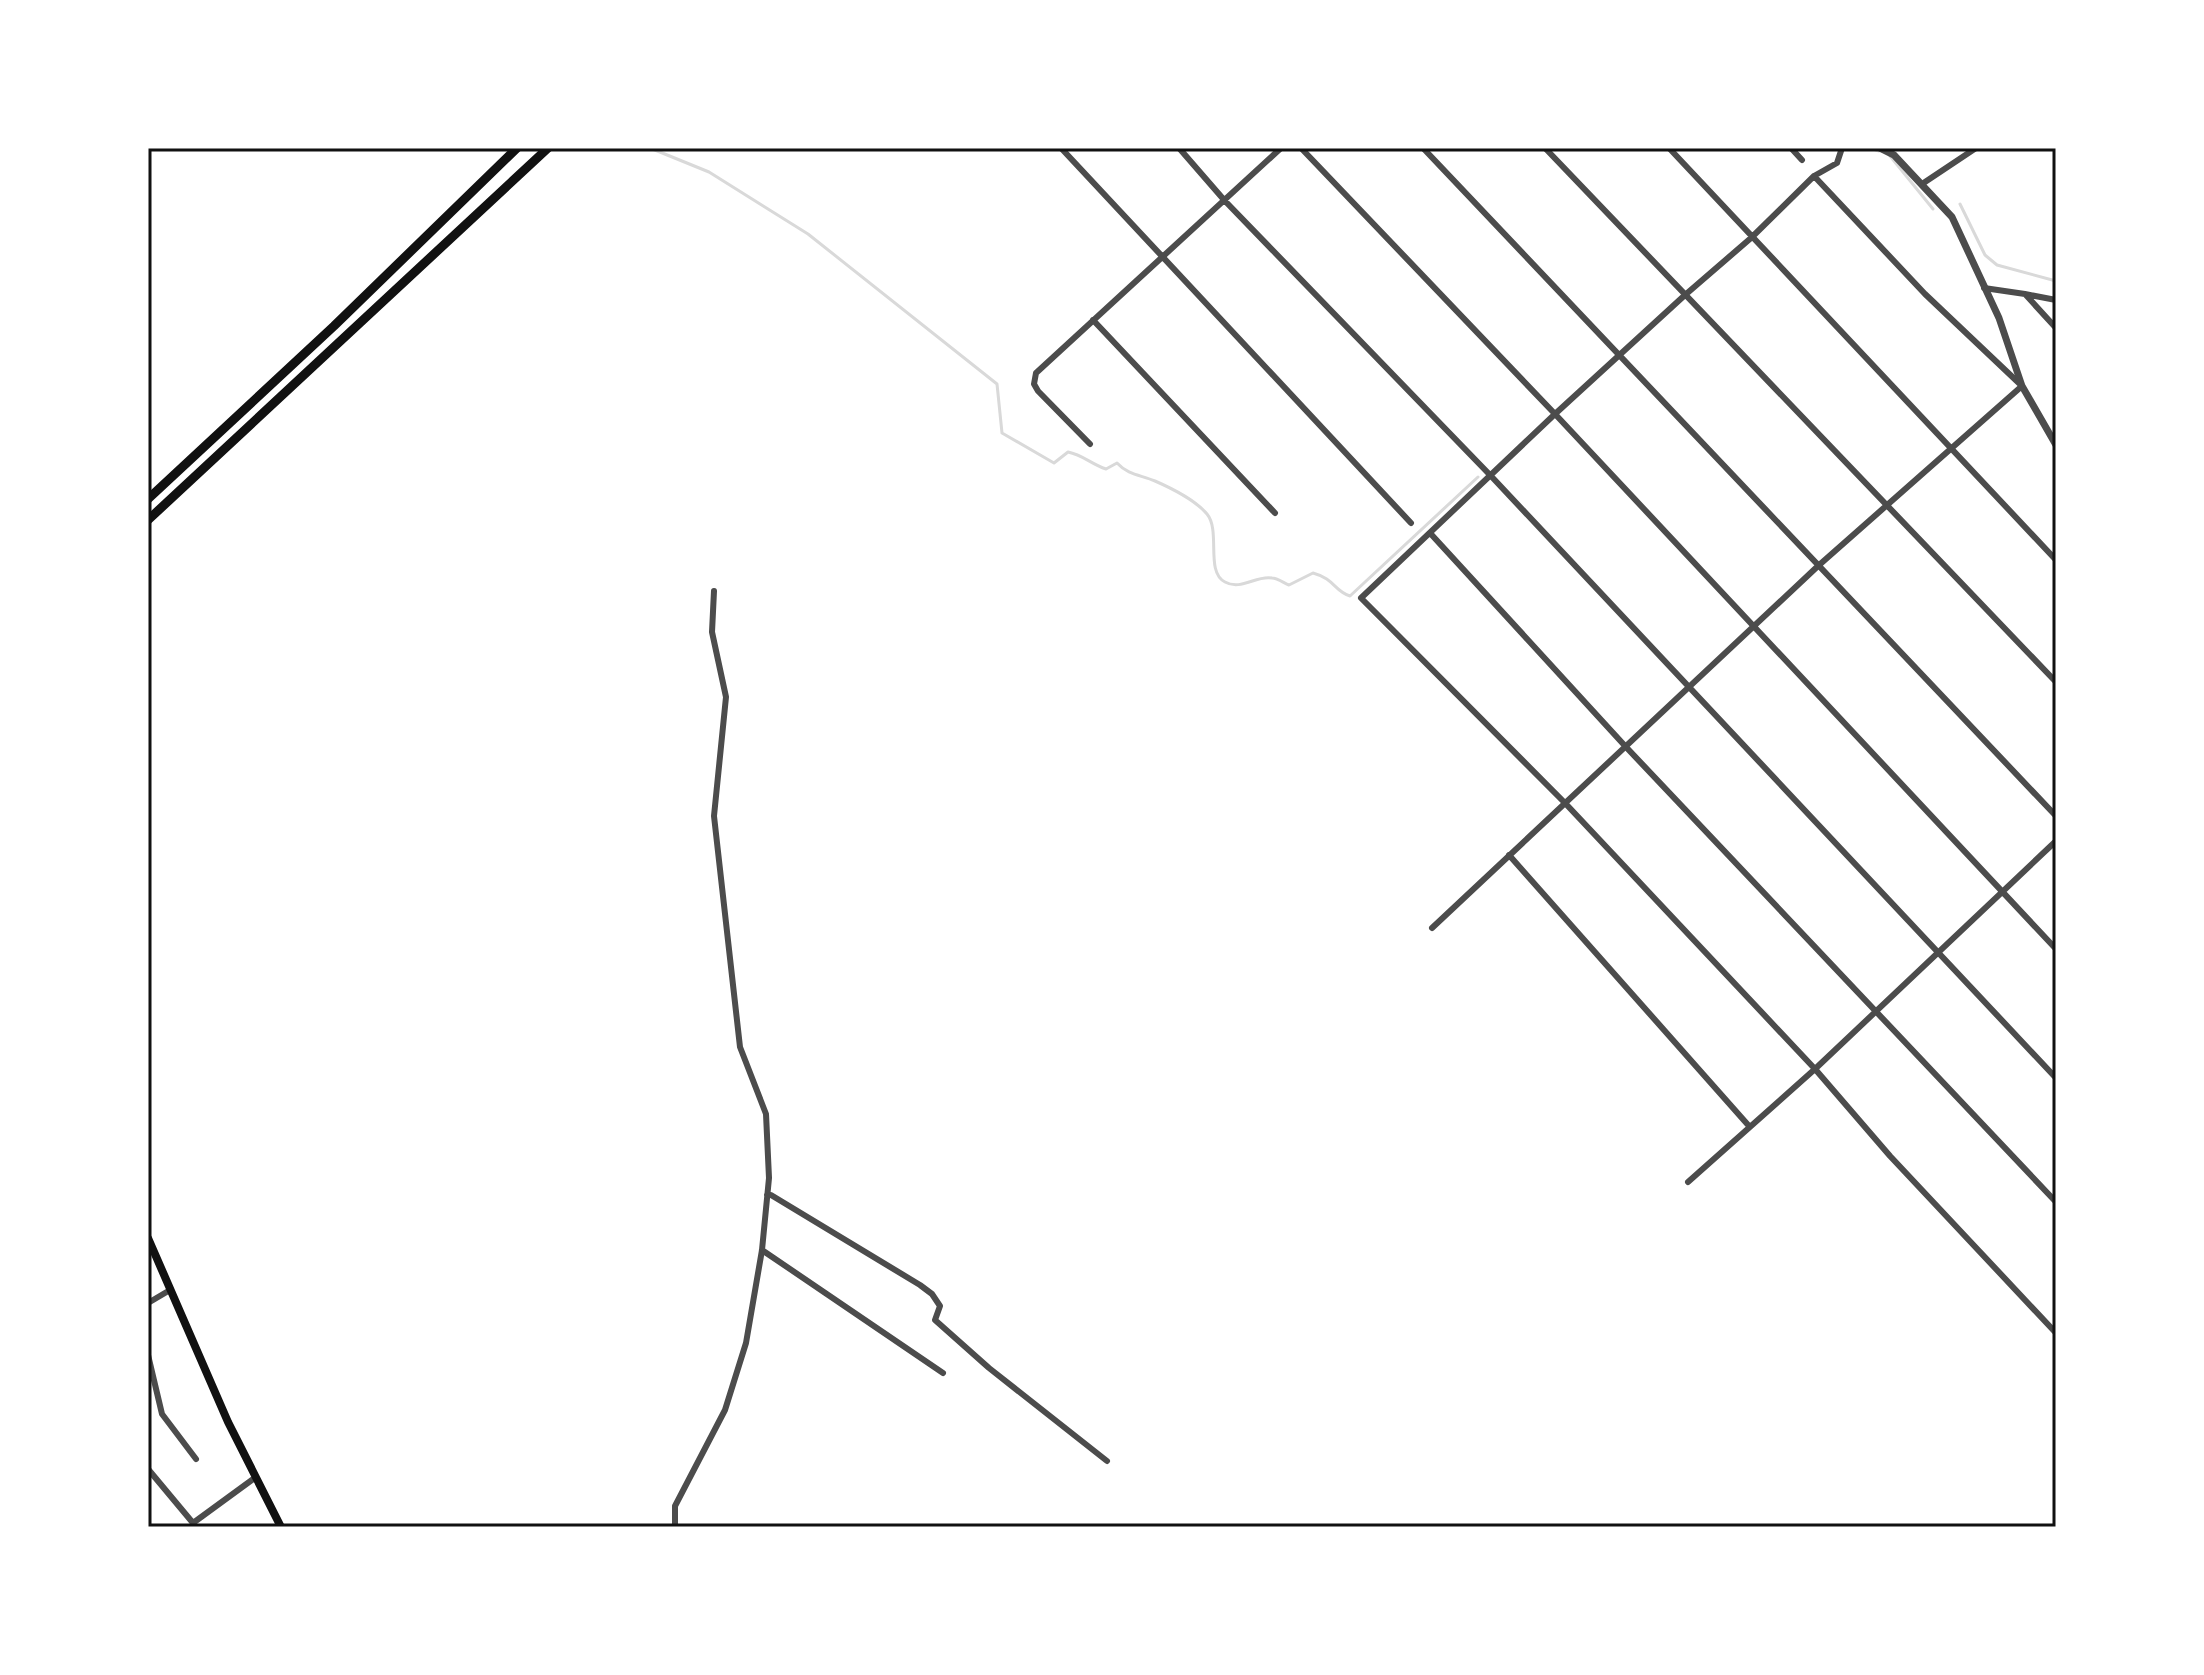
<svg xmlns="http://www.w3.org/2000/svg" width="2204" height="1675" font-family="Commissioner,sans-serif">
<rect width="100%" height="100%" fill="#fff"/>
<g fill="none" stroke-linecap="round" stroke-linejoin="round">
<!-- stream -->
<path stroke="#d9d9d9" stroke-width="3" d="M650,148L709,172L808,234L997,384L1002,433L1054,463L1068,452C1083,455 1091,464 1106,469L1117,463C1128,475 1141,475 1155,481C1171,488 1196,501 1207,514C1221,531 1205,572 1225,582C1241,591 1256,575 1272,578C1277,578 1284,583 1289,585L1313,573C1335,579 1334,591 1350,596L1478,477
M1870,148L1879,151
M1890,156L1933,209
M1960,204L1985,255L1997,265L2056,281"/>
<!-- minor -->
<path stroke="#4c4c4c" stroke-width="6" d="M1061,148L1411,523
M1179,148L1225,201L1491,476L2056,1078
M1301,148L1555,414L2056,949
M1423,148L2056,816
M1545,148L2056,682
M1669,148L2056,560
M1791,148L1802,160
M1842,148L1837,163L1814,176L1751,238L1685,295L1555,414L1361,598L1565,803L1815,1069L1890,1156L2056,1333
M1922,184L1976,148
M1984,288L2025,294L2056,328
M2025,294L2056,300
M1093,320L1275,513
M1090,444L1038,391L1034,384L1036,373L1281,148
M1430,533L1626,747L2056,1202
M1509,855L1749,1126
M1432,928L1818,566L2022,386L1925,294L1814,176
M1688,1182L1815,1069L2056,841
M767,1195H771L920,1285L932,1294L940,1306L935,1320L989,1368L1107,1461
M762,1250L943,1373
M148,1303L170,1290
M148,1355L162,1414L196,1459
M148,1469L193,1523L256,1477
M675,1527V1506L725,1410L746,1343L762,1250L769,1178L766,1114L740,1047L714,816L726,697L712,632L714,591"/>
<!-- tertiary -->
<path stroke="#4c4c4c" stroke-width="7" d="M1880,148L1894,155L1952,217L1999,318L2022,386L2056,445"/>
<!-- secondary -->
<path stroke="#111" stroke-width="8" d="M148,1238L228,1422L281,1527"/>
<!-- trunk -->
<path stroke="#111" stroke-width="9" d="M148,499L334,326L517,148
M148,520L548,148"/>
</g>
<!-- border -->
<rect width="2204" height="1675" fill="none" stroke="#ffffff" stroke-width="300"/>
<rect x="150" y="150" width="1904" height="1375" fill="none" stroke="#111" stroke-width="3"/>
</svg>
